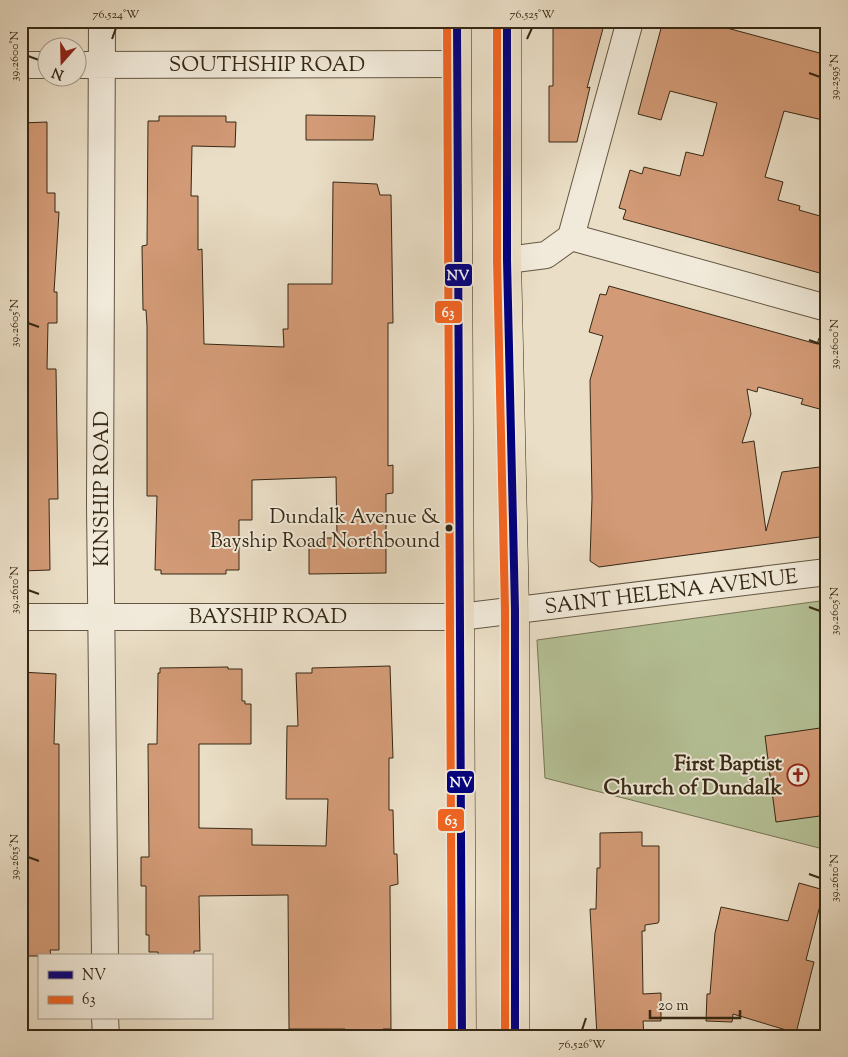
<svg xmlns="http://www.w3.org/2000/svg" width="848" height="1057" font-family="'Sorts Mill Goudy',serif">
<rect width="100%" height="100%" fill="#eadec6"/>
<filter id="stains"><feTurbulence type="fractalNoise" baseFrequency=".004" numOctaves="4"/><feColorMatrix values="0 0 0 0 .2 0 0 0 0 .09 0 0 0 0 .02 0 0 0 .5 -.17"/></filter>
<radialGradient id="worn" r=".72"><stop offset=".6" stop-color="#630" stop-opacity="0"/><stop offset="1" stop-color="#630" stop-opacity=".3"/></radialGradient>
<!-- green -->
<path fill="#b5c196" stroke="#767455" d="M827,600V850L545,778L537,640Z"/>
<!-- building -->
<path fill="#d29a76" stroke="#362814" d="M553,21H605L587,88L590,87L577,142H549V86H553Z
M663,21H701L827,55V121L784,111L765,177L783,182L778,200L800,206L799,210L827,218V275L623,219L626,210L619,208L630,170L642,174L644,167L680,176L686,152L703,156L717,103L670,91L661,120L638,114Z
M306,115L375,116L373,140H306Z
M159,116H226V122H236L235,147L192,146L191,196H198V250L202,249L204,344L284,347L283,329H288V284H332L333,182L377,184L380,195H391L393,323H388V466L393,465V493L386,494V573L309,574V544H320V538H337L336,477L252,480V520H239V570H226V574H161V570H155L157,496H147V326L146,310H143L142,246L147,245L148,121H159Z
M47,122V193H55V212H59L54,292H57V323H48L47,369H56L58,499H49L50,570L21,571V123Z
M609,286L817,344L819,338L827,339V411L801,404L803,399L758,387L757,392L747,389L751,414L742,443L754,441L766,531L782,472L827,466V536L599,567L590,561L592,498L590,380L603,336L589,332L600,294L606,295Z
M390,666L393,758H389V810H393L394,854H397L398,884L390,886L391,1029H383L382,1036H345V1029H289L288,895L199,896L200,951H194V956H158V952H149V935H146V886H141V857H149L148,744H157L158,673H160V668L228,667V669H242V701H245V704H251V744H199V828L252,829V845L326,846L328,799H286L287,726H298L296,673H312V668Z
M21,672L56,674L54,744H59V950H50L51,956H21Z
M827,727V815L776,822L765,736Z
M642,832V846H659V921L658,923L645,925V931H642L643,994L661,993V1021H643L644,1036H597L590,909H596L597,868H600V833Z
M799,883L824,890L806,960L814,962L796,1033L733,1014L732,1022L706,1021L707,994H710L715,933L721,907L788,921Z"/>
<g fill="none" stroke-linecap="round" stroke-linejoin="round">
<!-- minor casing -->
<g stroke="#635640" stroke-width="28">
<path id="minor" d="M102,21L100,504L105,956
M21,65H48
M78,65L457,64
M571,237L827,308
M507,260L546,255L571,237L630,21
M21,617H460L827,572
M105,1018L106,1036"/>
</g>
<!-- primary casing -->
<g stroke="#362814" stroke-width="29">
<path id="primary" d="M457,21L462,1036
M507,21V260L515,610V1036"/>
</g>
<!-- minor -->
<use href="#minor" stroke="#f1eada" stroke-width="26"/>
<!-- primary -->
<use href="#primary" stroke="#eadec6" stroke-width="28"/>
<!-- bus-1 casing -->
<g stroke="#f1eada" stroke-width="11">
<path id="bus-1" d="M457,21L462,1036
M507,21V260L515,610V1036"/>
</g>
<!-- bus-2 casing -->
<g stroke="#f1eada" stroke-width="11">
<path id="bus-2" d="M447,21L452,1036
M497,21V260L505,610V1036"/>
</g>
<!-- bus-1 -->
<use href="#bus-1" stroke="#000080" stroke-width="8"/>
<!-- bus-2 -->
<use href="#bus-2" stroke="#f26522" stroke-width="8"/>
</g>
<!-- ticks -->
<path fill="none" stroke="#362814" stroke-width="2" d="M112,39L116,28M527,39L532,28M28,56L39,60M809,73L820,77M28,323L39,327M809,340L820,344M28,590L39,594M809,607L820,611M28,857L39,861M809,874L820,878M582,1030L586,1018"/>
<!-- icons -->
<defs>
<g id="church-ring" transform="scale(1.125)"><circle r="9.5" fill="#f1eada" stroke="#8f2418" stroke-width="1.5"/><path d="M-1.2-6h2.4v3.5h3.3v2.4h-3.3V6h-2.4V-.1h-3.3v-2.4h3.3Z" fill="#8f2418"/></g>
</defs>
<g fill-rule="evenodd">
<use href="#church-ring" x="798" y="775"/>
</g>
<!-- markers -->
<circle fill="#362814" stroke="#f1eada" stroke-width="2" cx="449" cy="528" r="4.5"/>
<g text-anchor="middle" stroke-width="4" stroke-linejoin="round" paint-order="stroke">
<!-- bus labels -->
<g font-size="20" fill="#362814" stroke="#f1eada" text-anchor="end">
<text x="440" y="523">Dundalk Avenue &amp;<tspan x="440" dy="24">Bayship Road Northbound</tspan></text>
</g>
<!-- street labels -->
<g font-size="21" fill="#362814" stroke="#f1eada">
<text x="267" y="71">SOUTHSHIP ROAD</text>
<text transform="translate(101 489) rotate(-90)" y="7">KINSHIP ROAD</text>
<text transform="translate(671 591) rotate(-7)" y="7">SAINT HELENA AVENUE</text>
<text x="268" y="623">BAYSHIP ROAD</text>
</g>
<!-- poi labels -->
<g font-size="21" font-weight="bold" fill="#362814" stroke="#f1eada" text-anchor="end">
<text x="782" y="770">First Baptist<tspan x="782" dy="24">Church of Dundalk</tspan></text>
</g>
</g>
<g stroke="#f1eada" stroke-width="2">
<rect x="444" y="263" width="29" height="24" rx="5" fill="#000080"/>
<rect x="434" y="300" width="29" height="24" rx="5" fill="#f26522"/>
<rect x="446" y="770" width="29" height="24" rx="5" fill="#000080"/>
<rect x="437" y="808" width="28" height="24" rx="5" fill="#f26522"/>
</g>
<g font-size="14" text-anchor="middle" font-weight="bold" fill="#fff">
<text x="458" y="280">NV</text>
<text x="448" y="317">63</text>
<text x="461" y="787">NV</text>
<text x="451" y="825">63</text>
</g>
<!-- margin -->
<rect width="848" height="1057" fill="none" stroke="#eadec6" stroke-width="55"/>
<!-- legend -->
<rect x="38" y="954" width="175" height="65" fill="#f1eada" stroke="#a69c8b"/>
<rect x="48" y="971" width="25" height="8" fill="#000080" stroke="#a69c8b"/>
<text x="82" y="980" font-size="15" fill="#362814">NV</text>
<rect x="48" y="996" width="25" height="8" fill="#f26522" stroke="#a69c8b"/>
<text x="82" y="1004" font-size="15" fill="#362814">63</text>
<!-- north arrow -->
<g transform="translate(62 62) rotate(200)"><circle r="24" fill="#f1eada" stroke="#a69c8b"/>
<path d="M0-4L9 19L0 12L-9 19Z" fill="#8f2418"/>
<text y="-8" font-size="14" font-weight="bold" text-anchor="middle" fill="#362814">N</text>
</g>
<!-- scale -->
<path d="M650 1010v8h90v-8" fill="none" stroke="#362814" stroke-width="2.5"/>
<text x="658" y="1010" font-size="15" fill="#362814" stroke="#f1eada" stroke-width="4" paint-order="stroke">20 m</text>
<rect x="28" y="28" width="792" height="1002" fill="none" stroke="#362814" stroke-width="2"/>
<g font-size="12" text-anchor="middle" fill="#362814">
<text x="116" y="18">76.524°W</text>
<text x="532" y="18">76.525°W</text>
<text transform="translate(14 56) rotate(-90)" y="4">39.2600°N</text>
<text transform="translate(834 77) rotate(-90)" y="4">39.2595°N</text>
<text transform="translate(14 323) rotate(-90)" y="4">39.2605°N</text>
<text transform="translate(834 344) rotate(-90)" y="4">39.2600°N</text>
<text transform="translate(14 590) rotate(-90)" y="4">39.2610°N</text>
<text transform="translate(834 611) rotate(-90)" y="4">39.2605°N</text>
<text transform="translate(14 857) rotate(-90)" y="4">39.2615°N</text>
<text transform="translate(834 878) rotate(-90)" y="4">39.2610°N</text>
<text x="582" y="1048">76.526°W</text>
</g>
<rect width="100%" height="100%" filter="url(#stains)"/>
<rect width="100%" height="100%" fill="url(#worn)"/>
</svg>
